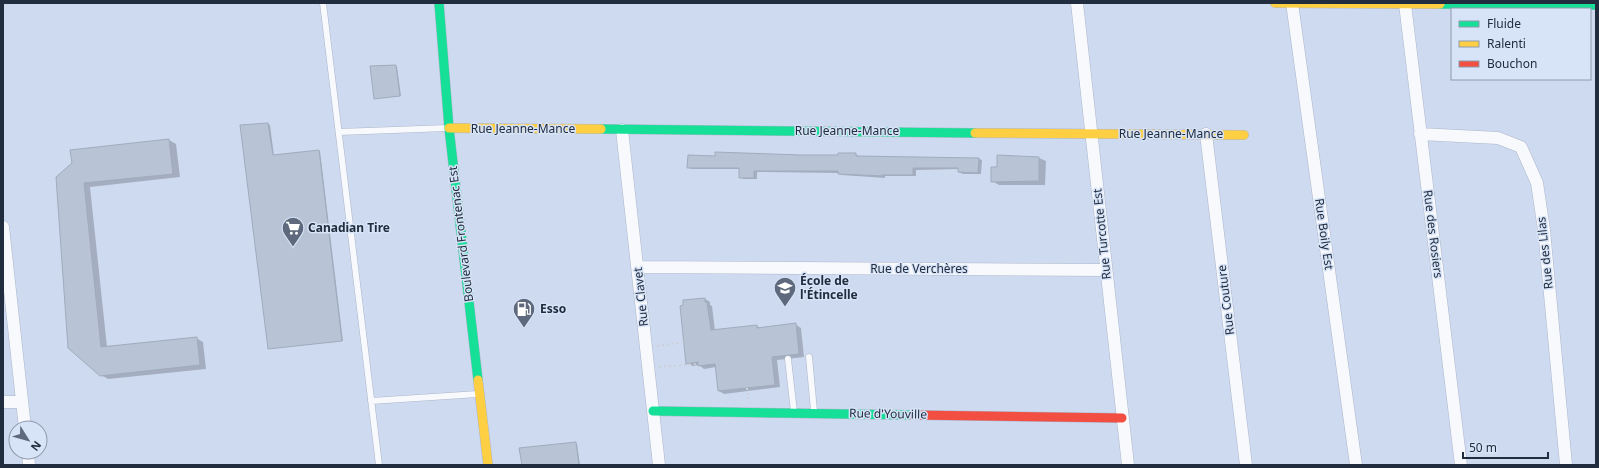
<svg xmlns="http://www.w3.org/2000/svg" width="1599" height="468" font-family="'Noto Sans',sans-serif">
<rect width="100%" height="100%" fill="#cedaf0"/>
<!-- shadow -->
<path fill="#0003" d="M396,66L397,67L401,96L375,98Z
M268,124L270,125L274,156L320,151L343,341L269,348L241,126Z
M169,140L176,144L180,177L90,187L107,347L196,338L203,342L206,369L108,379L101,375L72,151Z
M855,154L859,156L979,159L982,160L981,174H963L959,172V169L916,170V176H885V178L842,175L839,173L757,172V179H743L740,177V169H692L688,167Z
M998,156L1039,158L1046,161L1045,185H999L992,181L998,168Z
M705,299L710,302V305L712,306L715,331L757,326L762,329L796,325L801,328L804,357L777,360L780,387L724,394L719,391L716,367L704,369L699,365L693,366L687,363Z
M576,443L577,444L580,465H523Z"/>
<!-- building -->
<path fill="#b8c3d6" stroke="#a1abbe" d="M396,65L400,96L374,99L370,66Z
M268,123L273,155L319,150L342,341L268,349L240,125Z
M169,139L173,174L84,183L101,347L197,337L200,365L100,376L68,348L56,177L72,163L70,150Z
M715,152L801,155H838V153H856V156L979,158L978,173L958,172V168H913V175H882V176L838,174V171H754V178H739V168H687L688,155L715,156Z
M997,155L1039,157V181L991,182V167H997Z
M705,298V302H707L711,330L757,325V328L796,323L799,354L772,357L775,385L718,391L715,364L698,366V362L686,364L680,306L683,305V300Z
M576,442L579,465H522L519,448Z"/>
<g fill="none" stroke-linecap="round" stroke-linejoin="round">
<!-- lane casing -->
<g stroke="#acb6ca" stroke-width="7">
<path id="lane" d="M323,3L379,465
M339,132L447,128
M809,357L814,411
M788,359L794,412
M371,401L478,394"/>
</g>
<!-- street casing -->
<g stroke="#acb6ca" stroke-width="13">
<path id="street" d="M1077,3L1128,465
M1292,3L1356,465
M1405,4L1461,465
M622,130L659,465
M1206,134L1246,465
M1420,134L1498,138L1521,147L1537,183L1544,230L1566,465
M3,227L25,428
M637,267L1106,270
M3,402H22
M28,452L29,465"/>
</g>
<!-- fast casing -->
<g stroke="#acb6ca" stroke-width="10">
<path id="fast" d="M439,3L449,128L478,380
M1440,4L1596,5
M601,129L975,133
M653,411L912,415"/>
</g>
<!-- slow casing -->
<g stroke="#acb6ca" stroke-width="10">
<path id="slow" d="M1275,3L1440,4
M449,128L601,129
M975,133L1244,135
M478,380L488,465"/>
</g>
<!-- jam casing -->
<g stroke="#acb6ca" stroke-width="10">
<path id="jam" d="M912,415L1122,418"/>
</g>
<!-- path -->
<path stroke="#cdd1d7" stroke-width="2" stroke-dasharray="2 3" stroke-linecap="butt" d="M657,346L684,342
M659,367L698,364
M747,388L748,399"/>
<!-- lane -->
<use href="#lane" stroke="#f8f9fd" stroke-width="6"/>
<!-- street -->
<use href="#street" stroke="#f8f9fd" stroke-width="12"/>
<!-- fast -->
<use href="#fast" stroke="#16e098" stroke-width="9"/>
<!-- slow -->
<use href="#slow" stroke="#ffcf43" stroke-width="9"/>
<!-- jam -->
<use href="#jam" stroke="#f24e42" stroke-width="9"/>
</g>
<!-- icons -->
<defs>
<g id="supermarket-pin" transform="scale(1.15)"><path d="M0 17L-7.5 6A9.5 9.5 0 1 1 7.5 6Z" fill="#5e697d" stroke="#d7e3f7"/><path d="M-6-5.5h2.5l.6 2H6L4.5 2H-2.5L-4.4-4H-6ZM-1.5 3.2a1.3 1.3 0 1 0 .1 0ZM3 3.2a1.3 1.3 0 1 0 .1 0Z" fill="#fff"/></g>
<g id="school-pin" transform="scale(1.15)"><path d="M0 17L-7.5 6A9.5 9.5 0 1 1 7.5 6Z" fill="#5e697d" stroke="#d7e3f7"/><path d="M0-5L7-2L0 1L-7-2ZM-4 1L0 2.5L4 1V4Q0 6-4 4Z" fill="#fff"/></g>
<g id="fuel-pin" transform="scale(1.15)"><path d="M0 17L-7.5 6A9.5 9.5 0 1 1 7.5 6Z" fill="#5e697d" stroke="#d7e3f7"/><path d="M-5.5-6h7V0h2V4h1.3V-2.5L3-4.5l.8-.8L6-3V5H2.5V1h-1V6h-7ZM-4.2-4.7v3.2H.2V-4.7Z" fill="#fff"/></g>
</defs>
<g fill-rule="evenodd">
<use href="#supermarket-pin" x="293" y="228"/>
<use href="#school-pin" x="785" y="288"/>
<use href="#fuel-pin" x="524" y="309"/>
</g>
<g text-anchor="middle" stroke-width="3" stroke-linejoin="round" paint-order="stroke">
<!-- street labels -->
<g font-size="12" fill="#212c3f" stroke="#d7e3f7">
<text x="523" y="133">Rue Jeanne-Mance</text>
<text x="847" y="135">Rue Jeanne-Mance</text>
<text x="1171" y="138">Rue Jeanne-Mance</text>
<text transform="translate(461 234) rotate(-97)" y="4">Boulevard Frontenac Est</text>
<text transform="translate(1102 234) rotate(-96)" y="4">Rue Turcotte Est</text>
<text transform="translate(1324 234) rotate(82)" y="4">Rue Boily Est</text>
<text transform="translate(1433 234) rotate(83)" y="4">Rue des Rosiers</text>
<text transform="translate(1545 253) rotate(-96)" y="4">Rue des Lilas</text>
<text x="919" y="273">Rue de Verchères</text>
<text transform="translate(641 297) rotate(-96)" y="4">Rue Clavet</text>
<text transform="translate(1226 300) rotate(-97)" y="4">Rue Couture</text>
<text transform="translate(888 414) rotate(1)" y="4">Rue d'Youville</text>
</g>
<!-- poi labels -->
<g font-size="12" font-weight="bold" fill="#212c3f" stroke="#d7e3f7" text-anchor="start">
<text x="308" y="232">Canadian Tire</text>
<text x="800" y="285">École de<tspan x="800" dy="14">l'Étincelle</tspan></text>
<text x="540" y="313">Esso</text>
</g>
</g>
<!-- border -->
<rect width="1599" height="468" fill="none" stroke="#212c3f" stroke-width="8"/>
<!-- legend -->
<rect x="1451" y="8" width="140" height="72" fill="#d7e3f7" stroke="#8e9aad"/>
<rect x="1459" y="21" width="20" height="6" fill="#16e098" stroke="#8e9aad"/>
<text x="1487" y="28" font-size="12" fill="#212c3f">Fluide</text>
<rect x="1459" y="41" width="20" height="6" fill="#ffcf43" stroke="#8e9aad"/>
<text x="1487" y="48" font-size="12" fill="#212c3f">Ralenti</text>
<rect x="1459" y="61" width="20" height="6" fill="#f24e42" stroke="#8e9aad"/>
<text x="1487" y="68" font-size="12" fill="#212c3f">Bouchon</text>
<!-- north arrow -->
<g transform="translate(28 440) rotate(127)"><circle r="19" fill="#d7e3f7" stroke="#8e9aad"/>
<path d="M0-3L7 15L0 10L-7 15Z" fill="#5e697d"/>
<text y="-6" font-size="11" font-weight="bold" text-anchor="middle" fill="#212c3f">N</text>
</g>
<!-- scale -->
<path d="M1463 452v6h85v-6" fill="none" stroke="#212c3f" stroke-width="2"/>
<text x="1469" y="452" font-size="12" fill="#212c3f" stroke="#d7e3f7" stroke-width="3" paint-order="stroke">50 m</text>
</svg>
